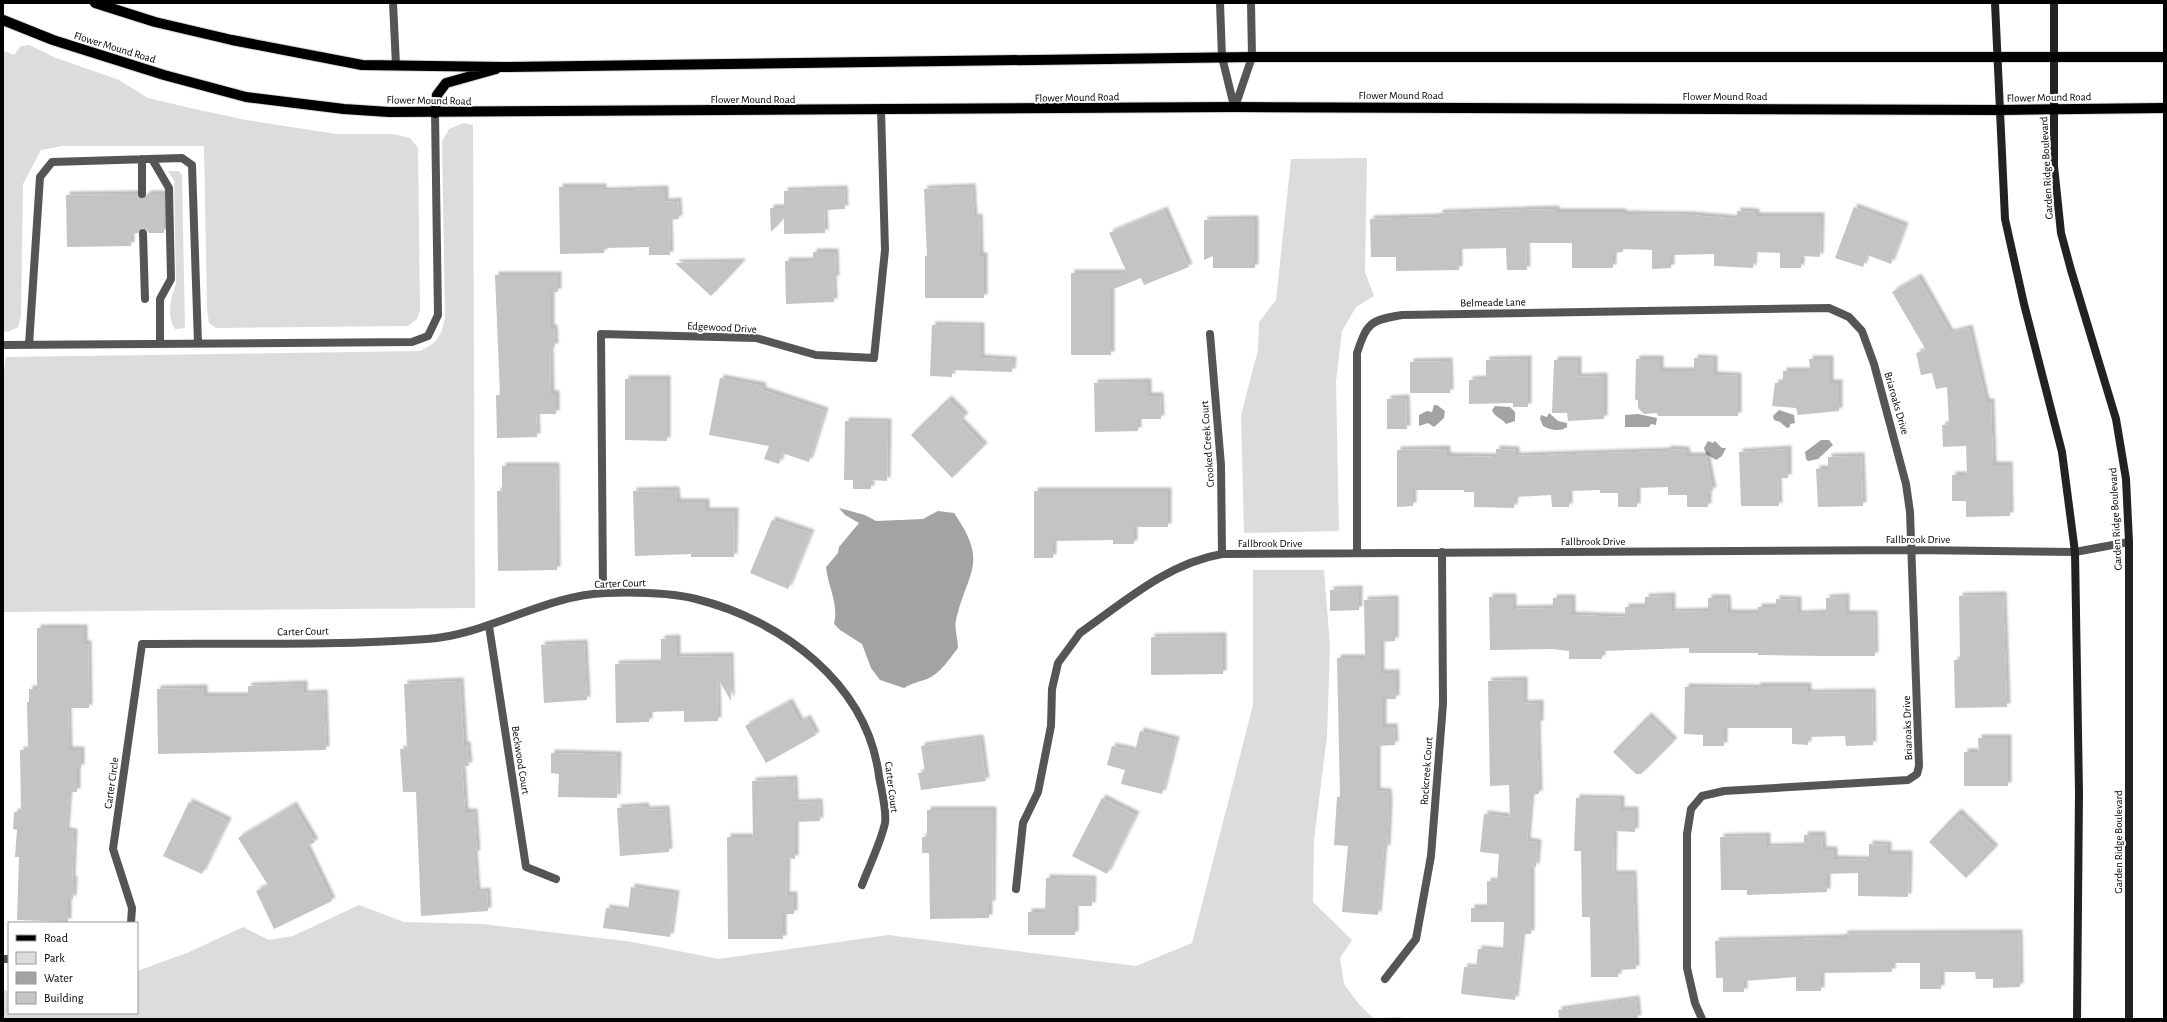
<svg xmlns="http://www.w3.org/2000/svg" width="2167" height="1022" font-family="'Alegreya Sans',sans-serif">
<defs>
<filter id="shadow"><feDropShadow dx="3.5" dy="-3.5" stdDeviation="1" flood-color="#0004"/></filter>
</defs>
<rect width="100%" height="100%" fill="#fff"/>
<!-- green -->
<path fill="#dcdcdc" d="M29,45L56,58L119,80L148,98L190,108L246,120L336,134H393L410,138L418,148L420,311L417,319L408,326L216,328L209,323L207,309L204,146H62L41,150L23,184L21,316L18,327L8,332L3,331V54L5,51L14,55L21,46Z
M464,123L473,125L475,608L3,612V413L4,369L6,357L420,351C437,343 441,337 445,318L442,142L449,129Z
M1367,158L1365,272L1374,296L1356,307L1342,331L1336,381L1339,531L1244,533L1241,415L1258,350L1259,322L1276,300L1291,159Z
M168,171H179L182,175L185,328L175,329C166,316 171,297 176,284L174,181Z
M1253,570H1324L1330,646L1327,736L1314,840L1313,902L1352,940L1340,958L1344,984L1358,1003L1373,1018L1401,1017L1402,1019H3V990L9,991V1013H137V971L187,953L243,927L269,940L293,936L359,905L404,922L483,924L633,942L719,959L888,935L1136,966L1192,943L1253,705Z"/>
<!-- water -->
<path fill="#a3a3a3" d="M1434,405H1437L1445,411L1444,418L1434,427L1428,423L1419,426V415L1427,411L1432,412Z
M1495,406L1510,407L1515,412V421L1506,424C1502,418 1494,417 1492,410Z
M1779,410L1794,415L1795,423L1790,424V427L1787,428L1780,422L1774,420L1773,416Z
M1549,413L1558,421L1567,423V427C1561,432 1549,430 1543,426L1540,419L1541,415L1547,417Z
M1638,414L1657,418L1656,425L1651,424L1649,427H1625V415Z
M1821,440H1829L1833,445L1818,459L1808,461L1806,459L1805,452Z
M1708,441L1713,443L1715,441L1722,448H1726L1722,456L1716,460L1706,454L1704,448Z
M839,508L865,515L876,521L923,519L938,511L954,513C989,564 968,569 956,620C954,628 958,639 958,648C949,659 941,673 927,679C919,682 912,683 904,688L880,680L871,668L862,644L840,630L834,624C839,604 828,587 826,567L838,553L839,547L859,523L845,515Z"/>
<!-- building -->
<path fill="#c4c4c4" filter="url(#shadow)" d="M559,187H603V191L665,189V202L678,201L679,219L669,220L670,255H649V247L604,248V253L560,254Z
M972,187L974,218L979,217L980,256H984V298H925V256H927L924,189Z
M844,189L845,209L824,210L825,233L784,234V218L771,232L770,208H784V191Z
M136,194L139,199H142L148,194H164V233H149L147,230L142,228L138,233L131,234V246L67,247L66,195Z
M1854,207L1905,226L1891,264L1867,255L1863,267L1835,258Z
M1556,209V212H1623V214L1690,215L1737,219V211L1756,212V216H1821L1820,257L1801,256V268H1780V253L1754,252L1753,268L1714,266V254L1671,255V268L1652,269V250L1623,249V252L1613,253V268H1572V243H1526L1527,270H1507L1506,248L1459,249V270L1396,271V257H1371L1370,219L1439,217V213Z
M1164,210L1189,267L1144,285L1141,278L1111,290V355H1071V273H1127L1109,233Z
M1255,219V268H1213V256L1204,260V220Z
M813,252H835L836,279H833L834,302L786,304L785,261H813Z
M743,262L711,296L675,263Z
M495,275H558V292H551V328H554L555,347H550L551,394H556V414H536L537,437L497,438L496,395H500Z
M1918,277L1950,333L1969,328L1986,402H1991L1993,465H2009L2010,516L1966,517V501H1952V475H1967L1966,446L1943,447L1942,425L1949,424L1947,387L1936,389L1932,373L1921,375L1916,353L1926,350L1892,292Z
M932,325L981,326V358L1013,360L1012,372L952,370V377L930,376Z
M1694,358L1714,359V375L1738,376V416H1658L1657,413L1644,414L1638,408V401L1635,399L1636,359H1660V371H1694Z
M1528,359V407H1513V403L1469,404V380L1486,379V360Z
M1809,359H1830V383H1839V411L1798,415L1796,408L1772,406L1775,383H1783V371H1810Z
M1554,360H1578V377L1604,376V419L1568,421L1567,413H1552Z
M1449,361L1450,393H1410V362Z
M720,378L763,386L762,390L825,411L809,462L782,453L779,464L764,459L769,446L709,435Z
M625,379H667V441L625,440Z
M1148,382V396H1160L1161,419H1138V431L1095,432L1094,383Z
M1406,398L1407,429H1387V399Z
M948,399L965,416L960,421L984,446L952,478L911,435Z
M845,421L888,422L887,481L871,480V489H853V480H844Z
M1447,449V456L1496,457V449L1516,450V456L1667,451V449L1686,450L1687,456H1706L1713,491L1708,492V507H1687V495H1668V487L1637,488V507H1618V493H1600V490L1569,491V507H1552L1551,495L1515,497L1514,508L1474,507V492H1464V490H1413V506L1397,507V450Z
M1788,449V478H1778L1779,506H1741L1739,452Z
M1861,456L1863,506L1818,507L1816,469H1828V457Z
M502,466H556L557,570L498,571L497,491H502Z
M676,490L677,502H706V511H735L734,557H691V554L635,556L633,491Z
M1034,491H1168V527H1134V544H1113V540L1053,541V558H1034Z
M772,520L811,533L788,589L750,573Z
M1359,589V610L1330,611V590Z
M2003,595L2007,707L1955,708L1954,660H1960L1959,596Z
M1672,596V612L1708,611V598H1727L1728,613H1758V607H1776V599L1798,600V614L1826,613V598L1846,597V614H1874L1875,656H1827L1758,655V653H1689V648L1602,651V659H1569V651L1552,649L1490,650L1489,597H1513V609L1553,608V598H1572V615L1625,617V607H1645V597Z
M1395,599V641L1381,642V673H1396V699H1383V727H1394L1395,745L1377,746V791L1388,792L1389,804L1387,849L1384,848L1378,915L1342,912L1348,846L1334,845L1337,797H1340L1337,658H1365L1364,600Z
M37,628H84V644H88L89,708H68L69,750H81V768H77V792H69L66,831L74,832L72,879L74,880L73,899H68V922L17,920L19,857H15L17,830L13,829L14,812H21L20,750H28L27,702H29V689H37Z
M1223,636V674L1151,675V637Z
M677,638V657L730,656L731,701L717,677L718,721L684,722V711L649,712V722L616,723L615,664L661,663V639Z
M584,643L587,700L544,703L541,645Z
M1524,680V704L1540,703V724H1537L1539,794L1531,795L1527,841L1538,843L1536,867L1531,866V934H1522L1515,1000L1461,994L1464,967L1476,968L1478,949L1503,951L1504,922H1471V908H1487V881L1497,882L1499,854L1480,852L1484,814L1510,817L1509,785L1490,786L1488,681Z
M460,681L464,745H467L469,766H462L465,812H474L477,854H474L477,892L487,891L488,911L421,916L416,792H403L400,749H407L404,684Z
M304,684V694L324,693L326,750L158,754L157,689L204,688V696H248V686Z
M1757,686H1808V693L1872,692L1873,745L1846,746L1845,736L1808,737V745L1792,744V728H1724V746H1703V735L1684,734L1685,687L1757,688Z
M789,702L800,722L807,718L816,735L766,763L745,726Z
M1648,716L1674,741L1641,774H1636L1613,752Z
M1140,731L1176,740L1162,794L1121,784L1125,770L1107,765L1112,746L1135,751Z
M980,738L986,781L921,790L918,773L925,772L921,746Z
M1978,738H2008V786H1964V752H1979Z
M551,753L618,755L617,798L558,797L559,774L551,773Z
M794,779L795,803L819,802L820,821L795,822V859L787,858L786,895H794V914H783V939H728L727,837H753L752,781Z
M1102,798L1136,815L1107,874L1072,856Z
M1576,798L1621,799V810H1635V832L1614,831L1613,874H1633L1635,931L1636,969L1618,970V977H1591L1590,917H1582L1581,851H1574Z
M189,802L228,821L202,874L163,856Z
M293,805L315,842L306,847L332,901L274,929L256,891L268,885L238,838Z
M645,806L646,810L666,809L669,852L620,856L617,808Z
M927,810H993L992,904H989V918L930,919L929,853H922V837H927Z
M1958,812L1995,848L1966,878L1929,842Z
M1804,835H1822L1823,850H1834V859L1869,860V844L1888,845V854H1909L1908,897L1858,896V873L1827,874V892L1747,895V890H1721L1720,837L1767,836V847L1804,846Z
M1046,878L1093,879L1092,906H1075V935H1028V912H1045Z
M631,887L676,894L670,937L603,928L606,908L628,911Z
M2019,933L2020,987L1993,988V979H1976L1975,972H1941V989H1920V963H1892V972L1821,973V991H1796V977L1744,981V992H1723V978H1716L1715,941L1844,938V934Z
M1636,999L1638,1019H1559L1558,1010Z"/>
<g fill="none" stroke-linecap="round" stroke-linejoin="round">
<!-- primary casing -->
<g stroke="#dbdbdb" stroke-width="12">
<path id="primary" d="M95,3L155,22L232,40L362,65L503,67L1252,57H2164
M3,20L53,40L164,75L246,97L344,109L389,112L1235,107L2000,110L2164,108
M435,113L437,95L446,83L496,69"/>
</g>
<!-- lane -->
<path stroke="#555" stroke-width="8" d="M393,3L396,65
M142,159V194
M152,159L169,188L171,279L160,299V344
M143,233L145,299
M3,345L412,342L428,336L438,315L435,113
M29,345L40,177L52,162L182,158L192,165L198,343
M1016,889L1023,823L1038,792L1051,726L1052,689L1058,663L1080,633"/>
<!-- street -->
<path stroke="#555" stroke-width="8" d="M1220,3L1222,57L1234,106
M1235,107L1252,57L1251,3
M1210,334L1221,465L1222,554
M1357,553V353C1367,323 1370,320 1402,315L1829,308L1849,317L1862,331L1874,364L1906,484L1910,512L1919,766L1917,774L1908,780L1724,791L1702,796L1691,809L1687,834V968L1695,1003L1702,1019
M603,593L601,334L756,338L816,355L874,358L885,250L881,110
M489,626L526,867L556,879
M1080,633C1124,602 1168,563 1222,554L1912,550L2075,552L2129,542
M131,923L132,908L113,849L142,644C236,643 332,646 427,639C487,635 545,595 606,593C635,592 667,592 696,599C781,620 867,683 879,776C881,788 887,811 885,823C881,842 869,866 862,885
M3,959H9
M1385,979L1416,939L1431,856L1443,704L1442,552"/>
<!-- secondary -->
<path stroke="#222" stroke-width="8" d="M1995,3L2005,219L2024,304L2062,452L2075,552L2079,792L2077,1019
M2054,3V166L2061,233L2071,270L2116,419L2126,479L2129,542V1019"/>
<!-- primary -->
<use href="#primary" stroke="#000" stroke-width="10"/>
</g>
<g text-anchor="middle" stroke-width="4" stroke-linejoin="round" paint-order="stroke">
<!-- street labels -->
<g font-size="11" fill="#000" stroke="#fff">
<text transform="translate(115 47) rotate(17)" y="4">Flower Mound Road</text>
<text x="1401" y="99">Flower Mound Road</text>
<text x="1725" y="100">Flower Mound Road</text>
<text transform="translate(1077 97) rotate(-1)" y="4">Flower Mound Road</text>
<text transform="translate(2049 97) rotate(-1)" y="4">Flower Mound Road</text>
<text x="753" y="103">Flower Mound Road</text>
<text transform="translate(429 100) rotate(1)" y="4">Flower Mound Road</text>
<text transform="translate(2046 168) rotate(-93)" y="4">Garden Ridge Boulevard</text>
<text transform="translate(1493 302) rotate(-1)" y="4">Belmeade Lane</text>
<text transform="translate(722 327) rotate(3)" y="4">Edgewood Drive</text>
<text transform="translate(1897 403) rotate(74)" y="4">Briaroaks Drive</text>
<text transform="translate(1207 444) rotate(-94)" y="4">Crooked Creek Court</text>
<text transform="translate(2115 519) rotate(-93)" y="4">Garden Ridge Boulevard</text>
<text x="1918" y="543">Fallbrook Drive</text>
<text x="1593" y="545">Fallbrook Drive</text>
<text x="1270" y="547">Fallbrook Drive</text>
<text transform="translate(620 583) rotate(-2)" y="4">Carter Court</text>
<text transform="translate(303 631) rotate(-1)" y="4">Carter Court</text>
<text transform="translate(1907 728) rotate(-92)" y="4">Briaroaks Drive</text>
<text transform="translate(521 760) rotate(81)" y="4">Beckwood Court</text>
<text transform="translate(1426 771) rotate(-86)" y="4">Rockcreek Court</text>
<text transform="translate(111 783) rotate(-82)" y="4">Carter Circle</text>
<text transform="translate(892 787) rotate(83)" y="4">Carter Court</text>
<text transform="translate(2118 842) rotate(-90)" y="4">Garden Ridge Boulevard</text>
</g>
</g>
<!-- border -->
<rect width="2167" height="1022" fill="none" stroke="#000000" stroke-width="8"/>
<!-- legend -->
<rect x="8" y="922" width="130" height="92" fill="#ffffff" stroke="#999999"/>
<rect x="16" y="935" width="20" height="6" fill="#000000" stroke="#999999"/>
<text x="44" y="942" font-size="12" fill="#000000">Road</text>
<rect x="16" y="952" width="20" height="12" fill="#dcdcdc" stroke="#999999"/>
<text x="44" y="962" font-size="12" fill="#000000">Park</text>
<rect x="16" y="972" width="20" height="12" fill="#a3a3a3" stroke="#999999"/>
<text x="44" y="982" font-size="12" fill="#000000">Water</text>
<rect x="16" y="992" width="20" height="12" fill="#c4c4c4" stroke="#999999"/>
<text x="44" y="1002" font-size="12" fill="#000000">Building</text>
</svg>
